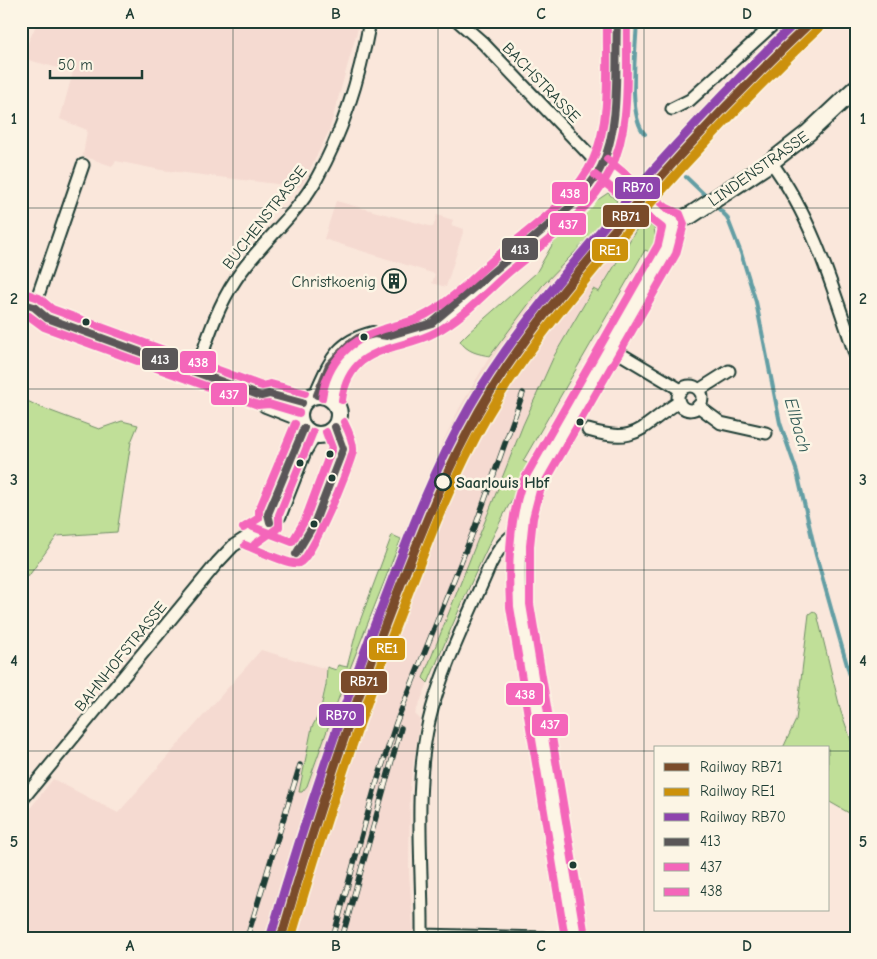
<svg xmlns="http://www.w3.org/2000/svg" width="877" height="959" font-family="'Comic Neue',sans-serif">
<rect width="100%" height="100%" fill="#fae7db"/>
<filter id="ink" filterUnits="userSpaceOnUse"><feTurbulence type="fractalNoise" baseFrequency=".02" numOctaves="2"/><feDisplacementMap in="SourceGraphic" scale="10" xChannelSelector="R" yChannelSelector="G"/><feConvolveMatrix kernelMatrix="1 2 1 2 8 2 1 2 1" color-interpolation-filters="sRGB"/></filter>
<g filter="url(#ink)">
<!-- built -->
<path fill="#f5dad1" d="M38,21H360L329,131L301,187L161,170L116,161L112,166L83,156L87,130L60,119L73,72L21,58Z
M790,21H821L775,64L709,136L700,152L660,199L636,181L696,113Z
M336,201L433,227L437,215L453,220L451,225L464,229L446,287L432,283L435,274L324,239Z
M617,201L642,220L598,292L593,289L554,356L523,425L423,678L428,683L415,714L420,719L410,786L409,874L414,938H21V820L53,779L118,813L261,650L327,669L320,712L312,727L300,782L307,786L343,686L396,550L438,452L459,409L490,356L526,306L558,268L597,229Z"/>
<!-- green -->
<path fill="#c0df98" stroke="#708e66" d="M608,193L617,201L597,229L542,286L490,356C478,354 467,352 460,341L468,333L536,273L559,233L593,203Z
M642,220L654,228L656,240L650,252L645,250L523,461L531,465C490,535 459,609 428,683L423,678L523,425L554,356L593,289L599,292Z
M21,398L40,407L99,429L122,421L138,425L131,442L117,532L57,536L28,577L21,571Z
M392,535L401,539L343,686L307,786L302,792H299L312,727L320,712L326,685L327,667L336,670L338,665L347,667L357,629Z
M813,611L817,614L841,712L856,754V817L828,801V748H783L796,720L809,614Z"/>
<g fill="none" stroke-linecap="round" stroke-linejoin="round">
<!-- stream -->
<path stroke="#639ea4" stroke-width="4" d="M637,21C636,47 627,117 645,134
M686,177L709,199
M714,204L727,217L741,253L756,302L780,423L797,472L816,555L856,697"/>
<!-- secondary-tunnel -->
<path stroke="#cec5ba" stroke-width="16" stroke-dasharray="16 8" stroke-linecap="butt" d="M628,190L652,210"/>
<!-- street casing -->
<g stroke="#1f3d34" stroke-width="15">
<path id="street" d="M458,21L483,43L601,167
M672,109L690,100L777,21
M771,162C814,220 833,289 856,357
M34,307L83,165
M609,347L681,390
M196,372C207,340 217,307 236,279C260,243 296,216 317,178C344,130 360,76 370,21
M678 398a12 12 0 1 1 24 0a12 12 0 1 1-24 0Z
M699,390L729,371
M698,406L721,423L766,433
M588,430C639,445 639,427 679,402
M270,522L268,514L304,428
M21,801L217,563L233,546L280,516L305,452L315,435
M422,935L543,938
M422,938C423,866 413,792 429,721C441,669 469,615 490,565C498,550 505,538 521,530
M575,938L520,605C518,565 518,525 531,487L667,249L674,222"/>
</g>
<!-- secondary casing -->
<g stroke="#1f3d34" stroke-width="20">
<path id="secondary" d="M601,167L628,190
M652,210L667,221L674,222L691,215L771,162L808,133L856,88
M21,303L34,307L47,318L261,396L269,394L302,403
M320,389C333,360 340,343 373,335
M299 415a20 20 0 1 1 40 0a20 20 0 1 1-40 0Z
M332,399C334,379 342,364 358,352C382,334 410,336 432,323C457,308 480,285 502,265C536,236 579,207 601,167C621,129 615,64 617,21
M263,401L266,404L299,417"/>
</g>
<!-- street -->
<use href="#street" stroke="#fcf5e5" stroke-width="11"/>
<!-- secondary -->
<use href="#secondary" stroke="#fcf5e5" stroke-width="16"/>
<!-- rail casing -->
<g stroke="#1f3d34" stroke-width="5.5">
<path id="rail" d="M602,257L685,163
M247,938L300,765
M333,938L374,791L396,723L475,527L523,393
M342,938L401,728"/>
</g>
<!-- rail -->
<use href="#rail" stroke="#fcf5e5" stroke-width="4" stroke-dasharray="11" stroke-linecap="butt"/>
<!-- bus-1 casing -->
<g stroke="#fcf5e5" stroke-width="11">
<path id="bus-1" d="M21,303L34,307L47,318L261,396L269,394L302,403
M317,395L329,365L348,345L358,338L374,334L387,336L432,323L570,207C581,195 594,182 601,167C621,127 615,66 617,21
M270,522L268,514L304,428
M296,554L314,524L343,449L335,427"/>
</g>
<!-- bus-2 casing -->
<g stroke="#fcf5e5" stroke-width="11">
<path id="bus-2" d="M21,314L29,316L44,327L258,405L269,404L299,413
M342,400C344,385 350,371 362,361C384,345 413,345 436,332C464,317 485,293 509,272C544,242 589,214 610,171C632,126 626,70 627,21
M255,544L279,527V515L313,432
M245,545C255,549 291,566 299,563C312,559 350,466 353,451C354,442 348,430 344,422
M585,936L530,604V546L533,518L540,491L676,254L684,224L680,214L667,208L607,159"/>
</g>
<!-- bus-3 casing -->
<g stroke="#fcf5e5" stroke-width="11">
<path id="bus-3" d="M24,293L39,298L52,309L262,386L271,384L305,393
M322,398C327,362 350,339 384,329C398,324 414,322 427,314C452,300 473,278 494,259C527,229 574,202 593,160C612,118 606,66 607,21
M253,527L292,542L305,520L332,448L326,432
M243,528L259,518V510L295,424
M565,938L510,607C508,565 509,523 522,483L658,245L662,228L595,175"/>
</g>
<!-- bus-1 -->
<use href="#bus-1" stroke="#5a5758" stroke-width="8"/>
<!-- bus-2 -->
<use href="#bus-2" stroke="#f466ba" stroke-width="8"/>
<!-- bus-3 -->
<use href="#bus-3" stroke="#f466ba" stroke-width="8"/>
<!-- rail-1 casing -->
<g stroke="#fcf5e5" stroke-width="12">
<path id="rail-1" d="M281,938C314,823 352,710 395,599C420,536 445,471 479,411C511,355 552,304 594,254C662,172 734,95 812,21"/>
</g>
<!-- rail-2 casing -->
<g stroke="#fcf5e5" stroke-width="12">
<path id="rail-2" d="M291,938C324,824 362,712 405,602C429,539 454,474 488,415C520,360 561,309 602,260C670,178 742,101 819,28"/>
</g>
<!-- rail-3 casing -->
<g stroke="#fcf5e5" stroke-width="12">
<path id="rail-3" d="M271,935C305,819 343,705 387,593C411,530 436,465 470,406C503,349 545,297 588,246C653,167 723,92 797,21"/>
</g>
<!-- rail-1 -->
<use href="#rail-1" stroke="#7a4b2a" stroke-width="9"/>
<!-- rail-2 -->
<use href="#rail-2" stroke="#cc910a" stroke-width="9"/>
<!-- rail-3 -->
<use href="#rail-3" stroke="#8e44ad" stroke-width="9"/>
</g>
</g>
<!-- grid -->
<path fill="none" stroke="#1f3d34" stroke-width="1" stroke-opacity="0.55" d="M233,21V938M438,21V938M644,21V938M21,208H856M21,389H856M21,570H856M21,751H656M828,751H856"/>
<!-- icons -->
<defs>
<g id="building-ring" transform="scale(1.25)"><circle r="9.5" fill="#fcf5e5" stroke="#1f3d34" stroke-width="1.5"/><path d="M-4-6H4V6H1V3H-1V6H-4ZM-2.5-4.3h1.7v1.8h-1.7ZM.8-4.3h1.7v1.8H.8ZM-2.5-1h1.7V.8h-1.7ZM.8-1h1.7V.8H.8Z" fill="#1f3d34"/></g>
</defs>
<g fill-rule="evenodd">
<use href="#building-ring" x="394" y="281"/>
</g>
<!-- markers -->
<g fill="#1f3d34" stroke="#fcf5e5" stroke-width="2">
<circle cx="86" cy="322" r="4.5"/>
<circle cx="364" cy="337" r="4.5"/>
<circle cx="580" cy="422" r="4.5"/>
<circle cx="330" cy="454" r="4.5"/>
<circle cx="300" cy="463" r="4.5"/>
<circle cx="332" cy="478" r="4.5"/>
<circle cx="314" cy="524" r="4.5"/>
<circle cx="573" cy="865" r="4.5"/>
</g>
<circle fill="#fcf5e5" stroke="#1f3d34" stroke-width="2.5" cx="443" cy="482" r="8"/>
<g text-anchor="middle" stroke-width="5" stroke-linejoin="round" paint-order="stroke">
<!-- street labels -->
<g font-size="16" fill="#1f3d34" stroke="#fcf5e5">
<text transform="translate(542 82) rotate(46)" y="6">BACHSTRASSE</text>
<text transform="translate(758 168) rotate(-35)" y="6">LINDENSTRASSE</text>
<text transform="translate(264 217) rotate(-52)" y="6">BUCHENSTRASSE</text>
<text transform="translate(120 656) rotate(-51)" y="6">BAHNHOFSTRASSE</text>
</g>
<!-- poi labels -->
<g font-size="16" fill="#1f3d34" stroke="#fcf5e5" text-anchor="end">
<text x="376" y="287">Christkoenig</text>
</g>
<!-- stop labels -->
<g font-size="16" font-weight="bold" fill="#1f3d34" stroke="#fcf5e5" text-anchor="start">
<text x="456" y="488">Saarlouis Hbf</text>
</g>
<!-- water labels -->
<g font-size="18" font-style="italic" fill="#365d59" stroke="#fcf5e5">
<text transform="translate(798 425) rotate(74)" y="6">Ellbach</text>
</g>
</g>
<g stroke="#fcf5e5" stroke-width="2">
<rect x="614" y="176" width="47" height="24" rx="5" fill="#8e44ad"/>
<rect x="551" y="181" width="38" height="24" rx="5" fill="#f466ba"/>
<rect x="602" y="204" width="48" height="24" rx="5" fill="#7a4b2a"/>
<rect x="549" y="212" width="38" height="24" rx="5" fill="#f466ba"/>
<rect x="501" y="237" width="38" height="24" rx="5" fill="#5a5758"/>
<rect x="591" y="238" width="38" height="24" rx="5" fill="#cc910a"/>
<rect x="141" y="347" width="38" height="24" rx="5" fill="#5a5758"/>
<rect x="179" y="350" width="38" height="24" rx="5" fill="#f466ba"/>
<rect x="210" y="382" width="38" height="24" rx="5" fill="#f466ba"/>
<rect x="368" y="637" width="38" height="24" rx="5" fill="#cc910a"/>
<rect x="340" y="670" width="48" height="24" rx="5" fill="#7a4b2a"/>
<rect x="505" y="682" width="39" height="24" rx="5" fill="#f466ba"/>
<rect x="318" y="703" width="47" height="24" rx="5" fill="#8e44ad"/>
<rect x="531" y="713" width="38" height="24" rx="5" fill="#f466ba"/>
</g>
<g font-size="14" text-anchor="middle" font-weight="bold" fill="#fff">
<text x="638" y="192">RB70</text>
<text x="570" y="198">438</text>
<text x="626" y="221">RB71</text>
<text x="568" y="229">437</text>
<text x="520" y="254">413</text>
<text x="610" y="255">RE1</text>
<text x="160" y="364">413</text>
<text x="198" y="367">438</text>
<text x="229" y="399">437</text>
<text x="387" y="653">RE1</text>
<text x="364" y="686">RB71</text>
<text x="525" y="699">438</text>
<text x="341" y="720">RB70</text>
<text x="550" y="729">437</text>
</g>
<!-- margin -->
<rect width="877" height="959" fill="none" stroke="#fcf5e5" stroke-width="55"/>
<!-- legend -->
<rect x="654" y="746" width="175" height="165" fill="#fcf5e5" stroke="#a4ab9e"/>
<rect x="664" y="763" width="25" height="8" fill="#7a4b2a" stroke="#a4ab9e"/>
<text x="700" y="772" font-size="15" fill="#1f3d34">Railway RB71</text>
<rect x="664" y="788" width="25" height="8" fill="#cc910a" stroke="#a4ab9e"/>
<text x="700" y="796" font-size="15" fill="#1f3d34">Railway RE1</text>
<rect x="664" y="813" width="25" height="8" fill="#8e44ad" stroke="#a4ab9e"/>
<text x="700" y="822" font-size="15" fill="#1f3d34">Railway RB70</text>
<rect x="664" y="838" width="25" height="8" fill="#5a5758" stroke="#a4ab9e"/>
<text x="700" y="846" font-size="15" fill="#1f3d34">413</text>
<rect x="664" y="863" width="25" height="8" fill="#f466ba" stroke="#a4ab9e"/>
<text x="700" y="872" font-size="15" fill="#1f3d34">437</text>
<rect x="664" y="888" width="25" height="8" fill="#f466ba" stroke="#a4ab9e"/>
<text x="700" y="896" font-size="15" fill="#1f3d34">438</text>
<!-- scale -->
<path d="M50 70v8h92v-8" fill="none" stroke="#1f3d34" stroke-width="2.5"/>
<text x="58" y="70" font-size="15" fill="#1f3d34" stroke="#fcf5e5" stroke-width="4" paint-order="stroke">50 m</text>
<rect x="28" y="28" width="822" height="904" fill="none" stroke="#1f3d34" stroke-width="2"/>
<g font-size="16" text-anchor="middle" font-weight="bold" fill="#1f3d34">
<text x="130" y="19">A</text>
<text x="336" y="19">B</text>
<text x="541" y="19">C</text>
<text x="747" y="19">D</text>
<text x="14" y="124">1</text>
<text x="863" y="124">1</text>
<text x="14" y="304">2</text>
<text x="863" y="304">2</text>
<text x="14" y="485">3</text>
<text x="863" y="485">3</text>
<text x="14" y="666">4</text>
<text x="863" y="666">4</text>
<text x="14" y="847">5</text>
<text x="863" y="847">5</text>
<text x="130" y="951">A</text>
<text x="336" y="951">B</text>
<text x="541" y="951">C</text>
<text x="747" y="951">D</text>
</g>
</svg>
